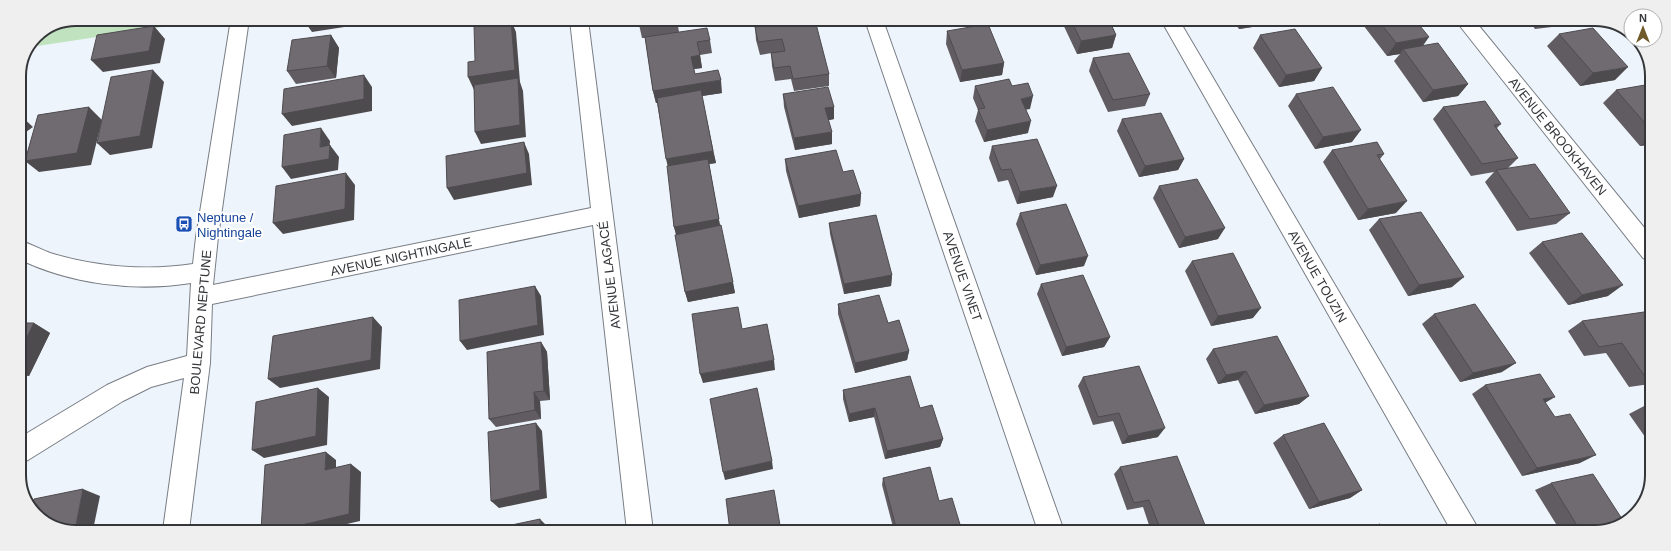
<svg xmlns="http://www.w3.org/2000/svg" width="1671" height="551" font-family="Helvetica,sans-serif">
<rect width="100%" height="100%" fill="#eef4fc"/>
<!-- green -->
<path fill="#c1e2be" d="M76,19H215L31,47L36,36Z"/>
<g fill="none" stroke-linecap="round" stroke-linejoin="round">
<!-- street casing -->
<g stroke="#797e85" stroke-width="2">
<path id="street" d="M231,19H249L218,237L213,285L591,208L570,20H588L653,531H627L593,225L212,304L210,363L189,530H163L184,378L151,387L123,401L28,460L19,464V438L107,385L147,367L187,356L191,283C135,292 70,284 19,259V240C30,244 40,249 50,253C95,267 147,271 193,264L196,237Z
M865,20H883L1064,531H1038Z
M1161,20H1179L1475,523L1479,532H1452Z
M1456,21H1475L1651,236V261L1643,258Z"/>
</g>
<!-- street -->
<use href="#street" fill="#fff" fill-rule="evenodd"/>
</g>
<!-- wall -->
<path fill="#605c61" d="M638,20H677L679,32L710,40L712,53L700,55L702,68L694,69L695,74L722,93L702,96L716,163L709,164L720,226L735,293L688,302L685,292L676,234L674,227L668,166L657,103H656L653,91L645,38H642Z
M761,20H806L829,74V86L794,91L791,79L775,81L772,66L771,53L760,55L756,40L755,27L762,26Z
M927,20H966L965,22L930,27Z
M1061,20H1109L1116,35L1112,48L1077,54Z
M1233,21H1274L1272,24L1239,29Z
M1360,21H1416L1423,46L1468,84L1458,96L1423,102L1394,61L1400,54L1387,56Z
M1529,21H1572L1569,25L1535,29Z
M947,31L1004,63L1002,75L960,82L946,44Z
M1559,34L1615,80L1580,86L1547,46Z
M331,35L339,48L336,78L296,84L287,71Z
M1260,35L1322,68L1314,81L1279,87L1253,48Z
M1093,58L1150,94L1145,106L1108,112L1089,71Z
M1652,85V144L1640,146L1603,103L1616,90Z
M975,86L1030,109H1026L1028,133L984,142L975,121L978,110L973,98Z
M783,94L834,107V119L828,120L832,144L795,150L784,107Z
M1296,94L1352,142L1315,149L1288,106Z
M1443,107L1501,124L1497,128L1518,158L1508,168L1570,213L1556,224L1517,231L1485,182L1494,172L1471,176L1433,119Z
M1122,119L1184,159L1178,170L1139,177L1117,131Z
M992,146L1053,197L1017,204L1008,180L998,182L989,158Z
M1332,150L1384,154L1380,159L1396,213L1358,220L1323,162Z
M785,159L843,172L861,194L860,206L799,218L786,171Z
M1159,186L1218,239L1179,248L1153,198Z
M1020,213L1084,266L1036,275L1016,224Z
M1379,219L1452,287L1408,296L1369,230Z
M829,223L892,275L891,286L844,294L830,234Z
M1542,242L1608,296L1568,305L1529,253Z
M1192,261L1253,318L1211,326L1185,271Z
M1041,284L1110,337L1104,347L1062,356L1037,294Z
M838,304L888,323L909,351L907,360L855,373L838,314Z
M1434,314L1502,372L1460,382L1422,324Z
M1582,321H1651L1650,384L1629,387L1606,353L1584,356L1568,331Z
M19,323H34L50,333L29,376H19Z
M541,342L547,352L550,400L540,401L541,419L496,427L489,419Z
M1213,349L1309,396L1299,404L1255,414L1238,380L1218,384L1206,359Z
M1083,377L1158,437L1122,444L1113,421L1093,425L1078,386Z
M1485,385L1580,463L1522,476L1472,394Z
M843,390L920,408L943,439L940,447L885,459L874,417L849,422L843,399Z
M1650,404V444L1629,414L1646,405Z
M1283,435L1362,490L1350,498L1309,509L1273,443Z
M1120,467L1205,525L1197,531H1151L1143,507L1127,510L1114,474Z
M883,478L939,501L962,531H894L882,485Z
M1551,483L1595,532H1561L1535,490Z"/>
<!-- shaded-wall -->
<path fill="#4e4b4f" d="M294,19H371L370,23L312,32L307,25L299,26Z
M474,20H501L476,24Z
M511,20L516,32L520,82L523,91L526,137L481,144L475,132L474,90L468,77Z
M762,20H806V25L763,32Z
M931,20H966L965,22L930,27Z
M1243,21H1274L1272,24L1239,29Z
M154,26L165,39L160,63L103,72L91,60Z
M331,35L339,48L336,78L327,66Z
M1116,35L1112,48L1077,54L1081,41Z
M1429,37L1420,50L1403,49L1400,54L1387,56L1396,43Z
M700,55L702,68L693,69L691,57Z
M1004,63L1002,75L960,82L962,70Z
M1628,67L1615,80L1580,86L1593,73Z
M1322,68L1314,81L1279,87L1286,75Z
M153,70L164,82L152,148L110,155L97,143Z
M364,75L372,87V111L292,126L282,114Z
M721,80L722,93L656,103L653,91Z
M1468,84L1458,96L1423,102L1433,90Z
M1033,96L1030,109L1018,111L1021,99Z
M89,107L102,120L91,165L39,172L25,161Z
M834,107V119L825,121V108Z
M19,114L33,127L19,137Z
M1031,121L1028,133L984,142L987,130Z
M321,128L330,141L329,154L330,145L339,157L338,170L291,179L282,167L320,147Z
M1361,130L1352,142L1315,149L1323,137Z
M832,132V144L795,150L794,138Z
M1652,137V144L1640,146Z
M524,142L529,154L532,185L454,200L447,188Z
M713,151L716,163L709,164L721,231L677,238L674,227L669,171L666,159Z
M1184,159L1178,170L1139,177L1145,166Z
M346,173L355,185L354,220L283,234L273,223Z
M1057,186L1053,197L1017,204L1020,192Z
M861,194L860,206L799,218L798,206Z
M1407,201L1396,213L1358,220L1368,209Z
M1225,228L1218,239L1179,248L1185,237Z
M1088,256L1084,266L1036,275L1040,265Z
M892,275L891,286L844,294V284Z
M1464,277L1452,287L1408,296L1419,285Z
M733,282L735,293L688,302L685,292Z
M1623,285L1608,296L1568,305L1582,295Z
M535,286L541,296L544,335L467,350L460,341Z
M1261,308L1253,318L1211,326L1218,316Z
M373,317L382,327L380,369L280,388L268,379Z
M34,323L50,333L29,376L19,370V353Z
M1110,337L1104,347L1062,356L1066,347Z
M541,342L547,352L550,400L544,391Z
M909,351L907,360L855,373V363Z
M774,360L775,370L703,383L700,374Z
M1516,363L1502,372L1460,382L1473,373Z
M1246,371L1238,380L1218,384L1226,375Z
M318,388L329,397L327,445L264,458L252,450Z
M534,392L540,401L541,419L535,410Z
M1309,396L1299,404L1255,414L1264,405Z
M1555,397L1540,406L1543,399Z
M875,408L874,417L849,422V414Z
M536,423L542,431L547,498L499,508L491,501Z
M1165,428L1158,437L1122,444L1128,436Z
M943,439L940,447L885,459L887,451Z
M326,452L336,460V478L325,470Z
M1596,455L1580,463L1522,476L1537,468Z
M772,461L773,469L725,480L723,472Z
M351,464L361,472L360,521L321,530H280Z
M83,489L100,496L93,530H75Z
M1362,490L1350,498L1309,509L1319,502Z
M540,519L547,526V531H541Z"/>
<!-- building -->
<path fill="#706b71" stroke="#4e4b4f" d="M506,20H511L515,70L468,77V62L475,61L474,25Z
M638,20H676L639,25Z
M809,20H815L829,74L793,79L790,66L774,68L771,53L785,51L782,39L758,42L755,27Z
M1071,20H1109L1116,35L1081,41Z
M1379,21H1416L1429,37L1396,43Z
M988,24L1004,63L962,70L947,31Z
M154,26L149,51L91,60L97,35Z
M707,28L710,40L697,42L700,55L691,57L695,74L718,70L721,80L653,91L645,37Z
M1593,28L1628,67L1593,73L1559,34Z
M1295,29L1322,68L1286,75L1260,35Z
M331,35L327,66L287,71L292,40Z
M1438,43L1468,84L1433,90L1403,49Z
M1129,53L1150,94L1113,100L1093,58Z
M153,70L140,136L97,143L111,77Z
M364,75V99L282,114L284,89Z
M518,78L520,125L475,132L474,85Z
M1009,79L1012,86L1028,83L1033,96L1021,99L1031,121L987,130L978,109L985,108L975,86Z
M1651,84L1652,85V131L1616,90Z
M828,87L834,107L825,108L832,132L794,138L783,94Z
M1333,87L1361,130L1323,137L1296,94Z
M701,90L713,151L666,159L657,98Z
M1485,101L1501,124L1494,125L1518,158L1482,164L1443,107Z
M89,107L77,153L25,161L38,115Z
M1161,113L1184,159L1145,166L1122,119Z
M321,128L320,147L330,145L329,159L282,167L284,135Z
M1037,139L1057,186L1020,192L1011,169L1001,170L992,146Z
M524,142L527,173L447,188L446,156Z
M1377,142L1384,154L1377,155L1407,201L1368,209L1332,150Z
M836,150L843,172L853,170L861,194L798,206L785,159Z
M708,159L719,219L674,227L667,166Z
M1535,164L1570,213L1530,219L1496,170Z
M346,173L345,209L273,223L276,186Z
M1197,179L1225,228L1185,237L1159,186Z
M1066,204L1088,256L1040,265L1020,213Z
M1421,212L1464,277L1419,285L1379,219Z
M876,215L892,275L844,284L829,223Z
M721,225L733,282L685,292L675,235Z
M1582,233L1623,285L1582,295L1542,242Z
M1233,253L1261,308L1218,316L1192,261Z
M1083,275L1110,337L1066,347L1041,284Z
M535,286L538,325L460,341L459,300Z
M879,295L888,323L899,320L909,351L855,363L838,304Z
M1475,304L1516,363L1473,373L1434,314Z
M738,307L742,329L767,324L774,360L700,374L692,314Z
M1644,312L1651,321L1650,377L1646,378L1622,343L1599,347L1582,321Z
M373,317L371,360L268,379L273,336Z
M19,323H34L19,353Z
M1277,336L1309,396L1264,405L1246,371L1226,375L1213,349Z
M541,342L544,391L534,392L535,410L489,419L487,352Z
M1139,366L1165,428L1128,436L1119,413L1098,417L1083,377Z
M1540,374L1555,397L1543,399L1555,417L1570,414L1596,455L1537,468L1485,385Z
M910,376L920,408L932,405L943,439L887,451L875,408L849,414L843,390Z
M318,388L316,436L252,450L256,402Z
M757,388L772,461L723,472L710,399Z
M1650,404V412L1646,405Z
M536,423L540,490L491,501L488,432Z
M1324,423L1362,490L1319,502L1283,435Z
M326,452L325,470L351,464L349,514L280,530H261L265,465Z
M1177,456L1205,525L1172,531H1161L1149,500L1134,503L1120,467Z
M930,467L939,501L952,498L962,531H897L883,478Z
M1593,474L1624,522L1595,532H1581L1551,483Z
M83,489L75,530H61L32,510L34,499Z
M774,490L781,531H730L726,499Z
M540,519L541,531H488V530Z
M1380,524L1385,532H1352Z"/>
<!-- icons -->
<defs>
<g id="bus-square" transform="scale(0.9)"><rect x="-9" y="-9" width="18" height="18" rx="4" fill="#1a4fb4" stroke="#fff"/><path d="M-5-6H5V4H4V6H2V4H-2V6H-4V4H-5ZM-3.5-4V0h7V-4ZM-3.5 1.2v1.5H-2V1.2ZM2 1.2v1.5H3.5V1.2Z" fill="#fff"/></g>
</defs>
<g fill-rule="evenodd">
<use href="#bus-square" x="184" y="224"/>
</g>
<g text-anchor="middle" stroke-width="4" stroke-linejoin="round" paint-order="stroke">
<!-- street labels -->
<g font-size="13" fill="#343639" stroke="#fff">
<text transform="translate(1558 136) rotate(51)" y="5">AVENUE BROOKHAVEN</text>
<text transform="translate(401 256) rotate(-12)" y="5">AVENUE NIGHTINGALE</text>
<text transform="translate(609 275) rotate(-97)" y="5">AVENUE LAGACÉ</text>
<text transform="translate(963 276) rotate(71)" y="5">AVENUE VINET</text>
<text transform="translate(1318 276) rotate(60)" y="5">AVENUE TOUZIN</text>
<text transform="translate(200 322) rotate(-85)" y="5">BOULEVARD NEPTUNE</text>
</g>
<!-- transit labels -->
<g font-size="13" fill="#164399" stroke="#fff" text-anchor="start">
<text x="197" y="222">Neptune /<tspan x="197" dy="15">Nightingale</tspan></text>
</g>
</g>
<!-- crop -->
<path d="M0 0H1671V551H0ZM76 26H1595A50 50 0 0 1 1645 76V475A50 50 0 0 1 1595 525H76A50 50 0 0 1 26 475V76A50 50 0 0 1 76 26Z" fill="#efefef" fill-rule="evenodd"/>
<path fill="none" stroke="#343639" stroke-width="2" d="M76 26H1595A50 50 0 0 1 1645 76V475A50 50 0 0 1 1595 525H76A50 50 0 0 1 26 475V76A50 50 0 0 1 76 26Z"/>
<!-- north arrow -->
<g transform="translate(1643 28)"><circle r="19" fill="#ffffff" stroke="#aeafb0"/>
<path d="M0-3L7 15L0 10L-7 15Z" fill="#715a2a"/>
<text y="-6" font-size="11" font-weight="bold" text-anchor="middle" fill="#343639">N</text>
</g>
</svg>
